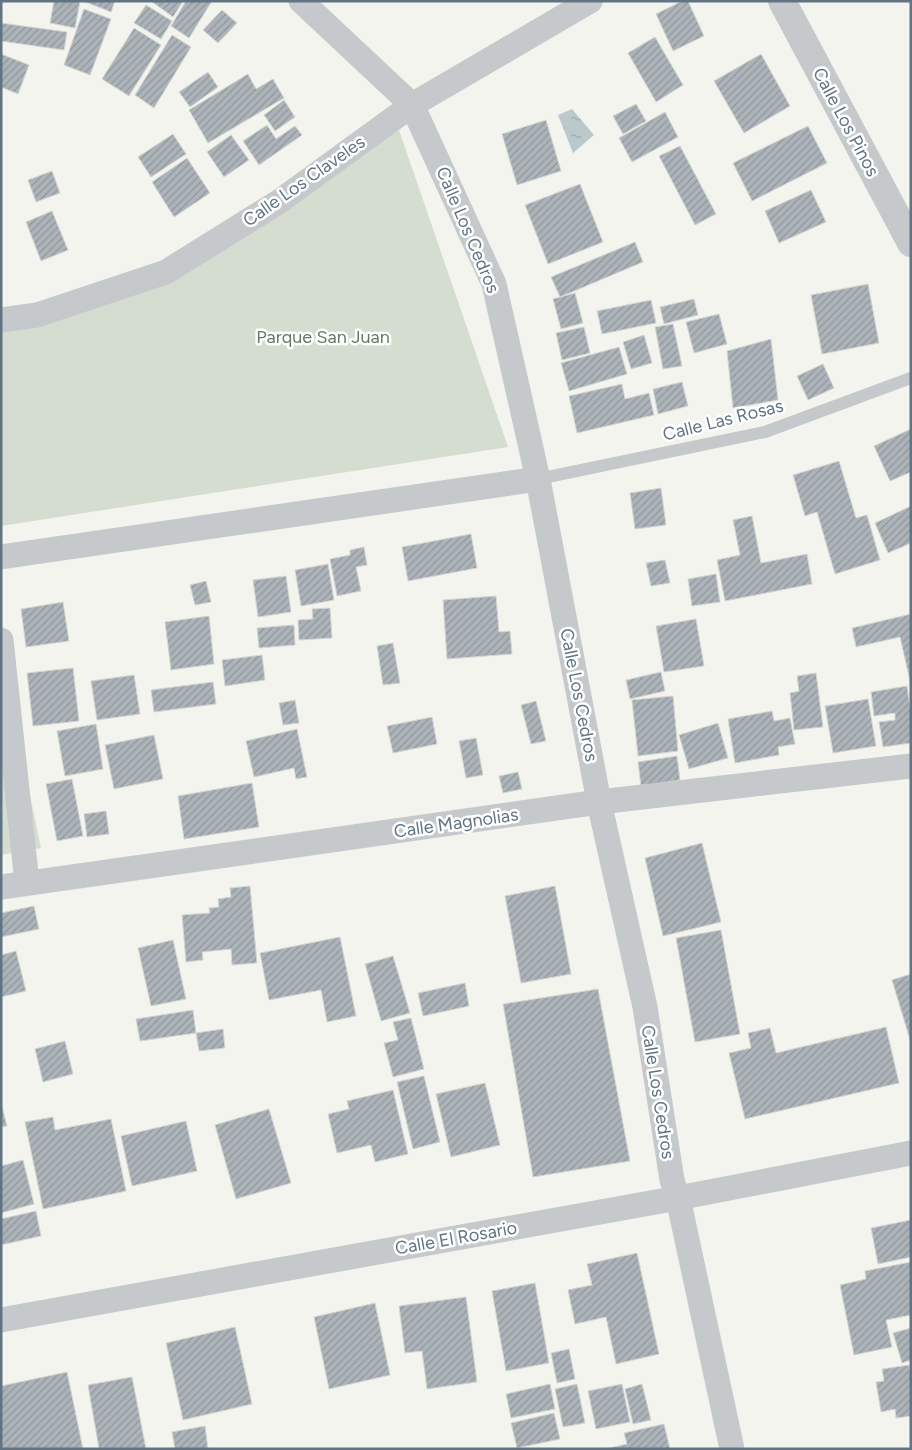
<svg xmlns="http://www.w3.org/2000/svg" width="912" height="1450" font-family="Figtree,sans-serif">
<defs>
<pattern id="water-ripples" width="26" height="14" patternUnits="userSpaceOnUse" patternTransform="scale(1.25)"><rect width="26" height="14" fill="#bbc9cd"/><path d="M2 4q2-2 4 0t4 0M15 11q2-2 4 0t4 0" fill="none" stroke="#9ba8ac"/></pattern>
<pattern id="building-hatch" width="6" height="6" patternUnits="userSpaceOnUse" patternTransform="scale(1.25)"><rect width="6" height="6" fill="#acb4b9"/><path d="M-1 1l2-2M0 6l6-6M5 7l2-2" fill="none" stroke="#8f979c"/></pattern>
</defs>
<rect width="100%" height="100%" fill="#f4f4ef"/>
<!-- green -->
<path fill="#d5dcd0" d="M399,130L508,447L1,526V311L168,270Z
M1,656L41,848L1,855Z"/>
<!-- water -->
<path fill="url(#water-ripples)" d="M572,109L594,135L573,153L558,115Z"/>
<!-- building -->
<path fill="url(#building-hatch)" stroke="#d5d5d2" d="M54,1H80L75,28L50,23Z
M83,1H115L111,12Z
M151,1H183L173,17Z
M186,1H212L189,38L171,26Z
M682,1H688L704,36L673,51L656,14Z
M146,5L172,21L161,39L134,23Z
M84,9L111,19L90,75L64,65Z
M222,10L237,23L218,43L203,30Z
M1,23L67,32L64,50L1,41Z
M134,28L161,45L129,96L102,79Z
M172,35L191,47L154,108L135,95Z
M655,37L683,85L656,102L628,53Z
M1,54L29,65L18,94L1,87Z
M761,54L790,106L744,133L714,81Z
M208,72L218,87L190,107L179,92Z
M248,74L256,89L273,79L284,98L208,143L189,110Z
M284,100L295,117L275,131L264,115Z
M636,104L646,121L623,134L613,116Z
M665,112L678,137L632,162L619,138Z
M546,120L561,171L517,185L502,134Z
M267,125L276,139L295,126L302,135L259,165L243,141Z
M808,126L827,163L752,201L733,163Z
M173,134L186,154L151,177L138,157Z
M231,135L249,160L224,177L207,152Z
M680,146L716,214L695,225L659,156Z
M187,158L210,193L174,217L152,182Z
M52,171L60,193L36,202L28,180Z
M580,184L603,242L548,264L525,205Z
M811,190L826,222L779,243L765,211Z
M52,211L68,250L41,261L26,222Z
M635,242L643,262L560,297L551,277Z
M868,284L879,343L822,354L811,295Z
M575,293L583,323L561,329L553,299Z
M694,299L698,315L664,324L660,307Z
M651,300L656,323L602,334L597,311Z
M719,314L727,344L694,353L686,322Z
M673,324L682,366L663,369L655,327Z
M584,327L590,353L562,360L556,333Z
M644,335L652,363L631,369L623,342Z
M771,339L778,400L733,408L727,351Z
M619,347L627,374L569,391L561,363Z
M823,364L834,388L808,400L797,376Z
M682,382L688,406L658,414L653,389Z
M622,384L625,399L649,393L654,415L577,433L569,396Z
M911,429V472L890,481L874,446Z
M839,461L856,518L867,515L880,560L835,574L817,512L805,516L793,475Z
M661,488L666,525L635,529L630,493Z
M911,506V543L888,553L875,523Z
M752,516L761,563L807,554L812,584L725,601L717,560L740,555L733,520Z
M471,534L477,568L408,581L402,547Z
M364,547L367,565L356,567L361,591L337,596L330,559L350,555V550Z
M665,560L670,583L651,586L646,563Z
M328,564L334,600L301,606L295,570Z
M716,574L720,602L692,606L688,579Z
M286,576L291,612L258,617L253,580Z
M206,581L211,602L195,605L190,585Z
M496,596L499,632L510,631L512,654L447,659L443,600Z
M63,602L69,641L26,647L21,609Z
M330,608L332,638L299,640L298,620L313,619L312,609Z
M911,614V685L900,637L856,647L852,628Z
M209,616L214,664L171,670L165,622Z
M696,619L704,666L664,672L656,626Z
M294,625L295,645L259,648L257,628Z
M393,643L400,683L383,685L377,646Z
M262,655L265,680L225,686L222,660Z
M73,668L79,721L33,726L27,673Z
M661,672L665,691L630,699L626,680Z
M816,673L823,727L794,730L790,693L799,691L797,676Z
M134,675L140,714L97,720L91,681Z
M213,682L216,704L154,712L151,690Z
M907,686L911,714V743L883,747L879,722L895,720V713L874,716L871,692Z
M673,696L678,751L638,756L632,700Z
M868,699L876,746L833,753L825,706Z
M295,700L299,723L283,725L279,703Z
M536,701L546,741L531,744L521,705Z
M772,711L774,721L790,718L795,744L778,747L779,755L735,763L728,719Z
M432,717L437,744L393,753L387,726Z
M718,723L728,758L689,769L679,735Z
M96,724L103,769L65,776L57,731Z
M297,729L307,777L296,779L294,768L254,777L246,741Z
M154,735L163,779L114,789L105,745Z
M476,738L483,775L466,778L459,741Z
M677,756L680,780L641,786L638,762Z
M518,772L522,789L503,793L499,776Z
M72,779L83,836L57,841L46,784Z
M252,783L259,827L184,839L178,796Z
M106,811L109,834L87,837L84,814Z
M702,843L721,922L663,936L645,858Z
M250,886L257,963L232,965L231,949L202,952L203,960L186,962L182,915L210,913L209,908L219,907L218,899L231,897L230,888Z
M555,886L571,974L521,983L505,896Z
M34,906L39,929L1,937V913Z
M721,930L740,1034L695,1042L676,938Z
M340,937L356,1016L327,1022L321,990L269,1000L260,953Z
M173,940L186,999L151,1006L138,948Z
M16,951L26,991L1,997V955Z
M393,956L410,1013L381,1021L365,964Z
M911,974V1043L892,980Z
M465,983L469,1006L423,1016L418,993Z
M598,989L630,1161L533,1177L503,1004Z
M193,1010L196,1033L140,1041L136,1019Z
M411,1018L424,1069L393,1077L384,1043L398,1040L393,1022Z
M886,1027L899,1083L745,1119L729,1053L751,1048L748,1033L770,1028L776,1053Z
M223,1029L225,1048L199,1051L196,1033Z
M65,1041L73,1074L43,1082L35,1049Z
M424,1076L440,1142L413,1149L397,1082Z
M485,1083L500,1145L451,1157L436,1094Z
M393,1090L408,1154L375,1162L371,1145L337,1153L328,1114L349,1109L347,1101Z
M1,1103L7,1126L1,1127Z
M269,1109L291,1183L236,1199L215,1125Z
M53,1117L55,1130L111,1119L126,1191L43,1209L25,1122Z
M186,1121L197,1171L132,1186L121,1136Z
M23,1160L34,1204L1,1213V1166Z
M36,1211L41,1236L1,1245V1219Z
M911,1220V1257L878,1264L871,1228Z
M637,1253L659,1354L616,1364L606,1317L575,1324L568,1290L592,1285L587,1264Z
M911,1262V1315L886,1320L892,1347L854,1355L840,1285L866,1279L865,1271Z
M535,1283L549,1363L506,1371L492,1291Z
M466,1297L477,1382L427,1389L422,1351L405,1353L399,1306Z
M375,1303L390,1375L329,1389L314,1317Z
M235,1327L252,1404L183,1420L166,1343Z
M911,1328V1360L902,1363L893,1333Z
M569,1349L575,1379L557,1383L551,1353Z
M909,1365L911,1378V1416L896,1418L895,1409L881,1412L876,1382L884,1381L882,1369Z
M67,1372L83,1449H1V1386Z
M132,1377L146,1449H99L88,1385Z
M550,1384L555,1409L511,1418L506,1394Z
M577,1384L585,1423L563,1427L555,1389Z
M622,1384L630,1422L596,1429L588,1391Z
M642,1384L651,1420L633,1424L625,1389Z
M554,1413L560,1439L517,1448L511,1423Z
M664,1424L670,1449H605L627,1444L624,1433Z
M205,1426L208,1449H175L172,1432Z"/>
<g fill="none" stroke-linecap="round" stroke-linejoin="round">
<!-- service -->
<path stroke="#c6c9cc" stroke-width="12" d="M538,479L765,432L911,378"/>
<!-- minor -->
<path stroke="#c6c9cc" stroke-width="25" d="M301,1L412,105L494,284L538,479L599,802L645,1007L672,1180L678,1198L732,1449
M1,320L37,315L166,272L280,201L412,105L590,1
M1,557L538,479
M1,640L27,883
M1,887L599,802L911,766
M1,1320L678,1198L911,1153"/>
<!-- tertiary -->
<path stroke="#c6c9cc" stroke-width="28" d="M782,1L911,243"/>
</g>
<g text-anchor="middle" stroke-width="5" stroke-linejoin="round" paint-order="stroke">
<!-- street labels -->
<g font-size="18" fill="#607484" stroke="#fff">
<text transform="translate(846 122) rotate(62)" y="6">Calle Los Pinos</text>
<text transform="translate(304 181) rotate(-35)" y="6">Calle Los Claveles</text>
<text transform="translate(468 230) rotate(67)" y="6">Calle Los Cedros</text>
<text transform="translate(723 420) rotate(-14)" y="6">Calle Las Rosas</text>
<text transform="translate(579 695) rotate(79)" y="6">Calle Los Cedros</text>
<text transform="translate(456 823) rotate(-8)" y="6">Calle Magnolias</text>
<text transform="translate(658 1092) rotate(81)" y="6">Calle Los Cedros</text>
<text transform="translate(456 1238) rotate(-10)" y="6">Calle El Rosario</text>
</g>
<!-- park labels -->
<g font-size="18" fill="#657a60" stroke="#fff">
<text x="323" y="343">Parque San Juan</text>
</g>
</g>
<!-- border -->
<rect width="912" height="1450" fill="none" stroke="#607484" stroke-width="5"/>
</svg>
